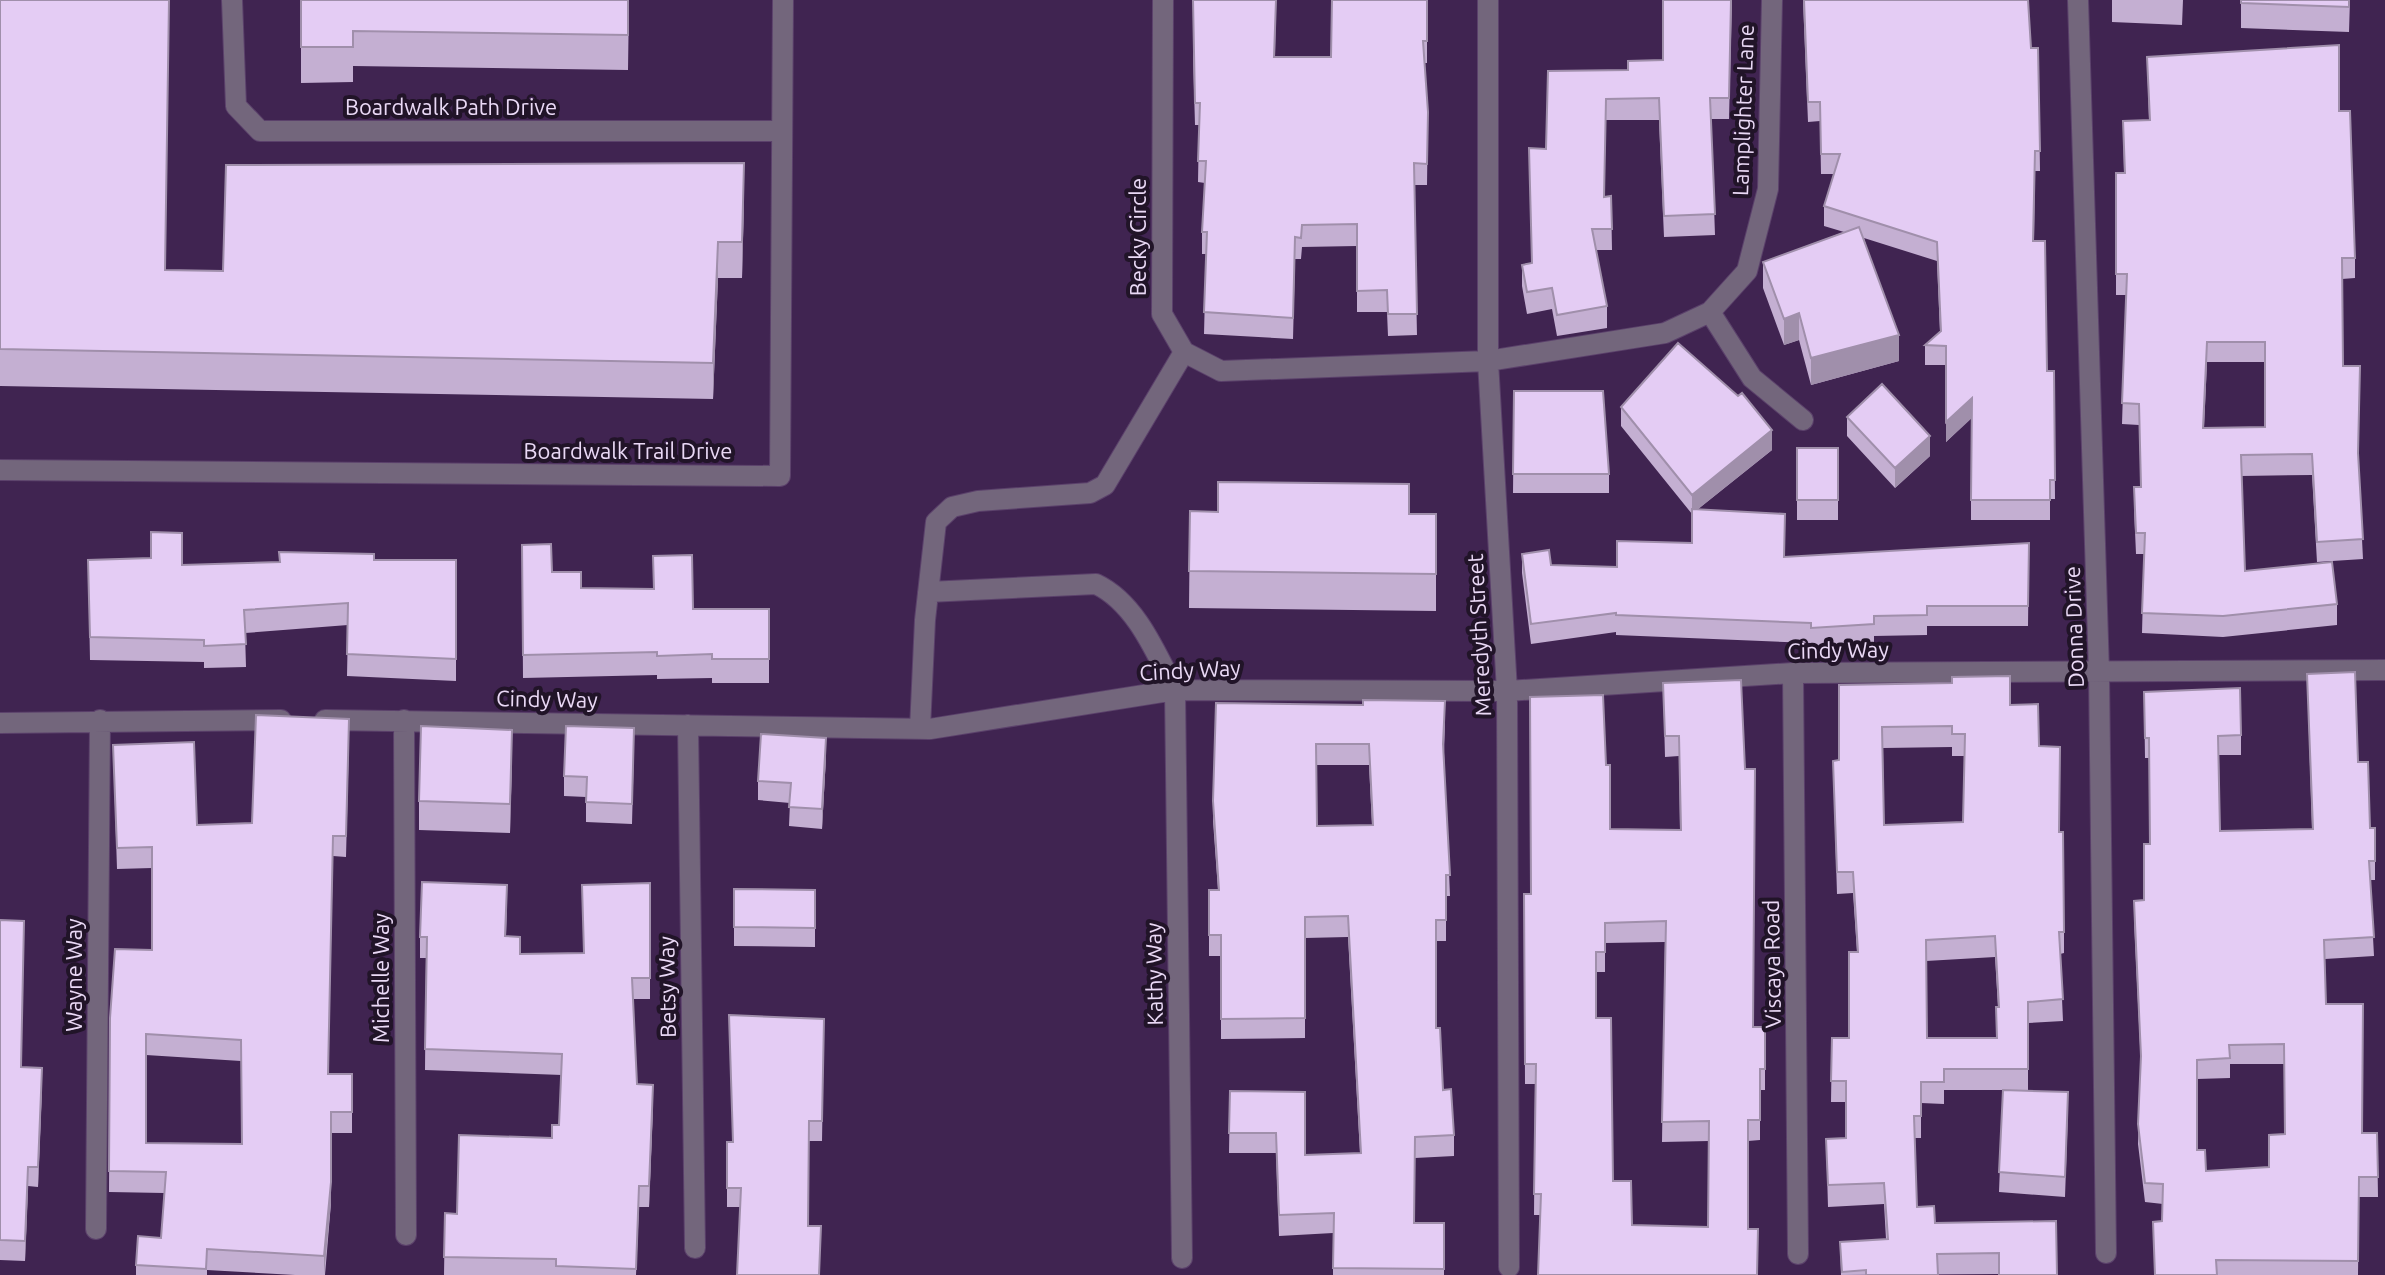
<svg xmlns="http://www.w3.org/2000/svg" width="2385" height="1275" font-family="Ubuntu,sans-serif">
<rect width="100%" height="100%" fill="#402451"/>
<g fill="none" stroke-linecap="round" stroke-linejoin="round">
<!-- minor casing -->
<g stroke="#5b416b" stroke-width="22">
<path id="minor" d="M232,0L236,106L260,131H782
M1163,0L1162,314L1184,352L1221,371L1488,361L1665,333L1710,312L1747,271L1768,189L1772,0
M1488,0V361L1507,691L1509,1267
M2078,0L2099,672L2106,1253
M1710,312L1752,378L1803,420
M0,470L780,476L783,0
M928,592L1096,584C1136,603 1156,653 1175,690L1182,1258
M1793,673L1798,1254
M325,720L930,729L1175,690L1507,691L1793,673L2385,670
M404,720L406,1235
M0,723L281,720
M688,725L695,1248
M920,729L925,620L936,522L952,507L978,501L1090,493L1105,485L1184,352
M96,1229L100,720"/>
</g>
<!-- minor -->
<use href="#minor" stroke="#73667c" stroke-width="20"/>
</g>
<!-- wall -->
<path fill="#c4afd2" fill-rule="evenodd" d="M0,0L166,270L223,271L744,199L742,278H718L713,399L0,386Z
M301,0H629L628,70L353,66V82L301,83Z
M1193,0H1276L1275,57H1331L1427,0V63H1424L1428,112L1427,185H1414L1417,335L1388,336L1387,312H1357V246L1302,247L1301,259H1295L1293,339L1204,334L1206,254H1202V232L1205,183L1198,182L1199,125H1195L1193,55Z
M1732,0L1729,119H1711L1715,235L1664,237L1659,120H1606L1604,197L1611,196L1612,250H1596L1607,306V328L1557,336L1552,309L1527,314L1522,286V265L1531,263L1546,149L1628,70L1663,60Z
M1803,0H2028L2031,48H2038L2040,171H2035L2034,241L2047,371H2054L2055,499H2050V520H1971V418L1946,442V365H1925V345L1940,332L1937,261L1864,238L1899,361L1811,385L1799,340L1784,345L1763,288V262L1844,232L1824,226V206L1834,174H1821L1820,121L1808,122Z
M2112,0H2183L2182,25L2112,22Z
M2241,0H2350L2349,32L2241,28Z
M2147,57L2339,111L2355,258V278L2342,279L2343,366L2358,459L2363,559L2317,562L2312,475L2241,476L2245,571L2337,604V625L2223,637L2142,633L2144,554H2136L2134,508V487H2141L2139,425L2122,424L2126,295H2116V173H2124L2123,121L2149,120ZM2207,362H2265V427L2204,428Z
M1514,391L1609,474V493H1513Z
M1621,407L1772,450L1698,509L1784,557L2029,543L2028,626H1927V635L1874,636V644L1811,648V643L1616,635V632L1531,644L1522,573V554L1551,565L1617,567L1692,543V514L1621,426Z
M1847,417L1930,456L1895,488L1847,436Z
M1797,448H1838V520H1797Z
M1190,511L1436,514V611L1189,608Z
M522,545L552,572L581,588L653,589V556L693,609H769V683H712V678L657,679V675L523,678Z
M279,552L374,560H456V681L347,676L348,625L245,633L246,667L204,668V662L90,660L88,560L182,565L279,562Z
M2307,674L2358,762L2370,828H2375V880H2370L2374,956L2325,959L2326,1004L2363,1133H2377L2378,1197H2359L2358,1275H2155L2153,1222L2162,1221L2163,1204L2145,1202L2138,1144L2141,1067L2134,920V901L2144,900L2150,844L2149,758H2145L2144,692L2241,735V755H2219L2220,831L2312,829ZM2230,1064H2284L2285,1134L2269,1167L2206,1171L2197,1150V1079L2230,1078Z
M1741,680L1754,1027H1765V1090H1760V1140L1748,1141V1229L1757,1275L1540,1215H1534L1535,1084H1525L1524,894H1531L1606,765L1610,829L1680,830L1679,756L1665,757L1663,683ZM1665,942L1662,1142L1709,1141L1708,1227L1632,1225L1613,1181L1596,1018V972H1605V943Z
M1839,685L2010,705L2039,746L2059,832L2064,932V953L2060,954L2063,1021L2028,1023V1090L2068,1112L2065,1197L1999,1192L2003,1090H1944V1104L1921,1103V1138H1915L1917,1207L1935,1223L2056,1221L1999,1274L1841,1275L1840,1242L1886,1239L1884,1204L1828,1207L1826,1139L1846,1138V1102H1831L1832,1038H1849L1857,952L1853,893L1837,894L1833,761L1839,760ZM1952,747V756H1965L1963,822L1884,825L1883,748ZM1995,957L1998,1007L1997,1038H1927L1926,961Z
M1216,703L1445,722L1444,753L1450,896H1446V941H1436V1028L1443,1090L1454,1135V1156L1415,1158L1414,1223H1444V1275H1333V1233L1279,1236L1276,1153H1229L1230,1091L1305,1155L1360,1153L1348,937L1305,938V1038L1221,1039V956H1209V890H1218L1213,821ZM1317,765H1369L1372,825L1317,826Z
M349,740L346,857L333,856L328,1074H352V1133H331V1203L325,1275H295L207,1270V1275H136V1265L161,1238L164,1193L109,1192L110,1018L152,950V868L117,869L113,745L197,825L252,823ZM146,1055L241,1061V1144L146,1143Z
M634,748L632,824L586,822V797L564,796V776Z
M826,757L822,829L789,826L790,803L758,800V781Z
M512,759L510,833L419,830V801Z
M650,883V999H633L637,1084L653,1106L649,1207H639L636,1275H444L445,1213L457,1214L552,1138L559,1125L562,1075L425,1070L426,958H420V937L507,906L506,936L520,954L584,953L582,885Z
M734,889L815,890V947L734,946Z
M0,920L21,1067L42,1087L38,1187L28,1186L25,1261L0,1260Z
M824,1019L822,1141H809L808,1226L821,1246L740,1207H727V1142H732Z"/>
<!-- shaded-wall -->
<path fill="#a08fab" d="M744,163V199L742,278V242Z
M718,242V278L713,399V363Z
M1799,313V340L1784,345V319Z
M1899,335V361L1811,385V358Z
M1972,398V418L1946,442V422Z
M1772,430V450L1692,514V495Z
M1930,436V456L1895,488V468Z
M512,730V759L510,833V804Z
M826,738V757L822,829V809Z
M42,1068V1087L38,1187V1167Z
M653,1085V1106L649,1207V1186Z
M28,1167V1186L25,1261V1241Z
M331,1182V1203L324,1275V1256Z"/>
<!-- building -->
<path fill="#e4ccf4" stroke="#a08fab" stroke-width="2" fill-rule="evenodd" d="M0,0H169L165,270L223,271L226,165L744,163L742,242H718L713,363L0,349Z
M301,0H628V35L353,31V47H301Z
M1193,0H1276L1274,57H1331L1332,0H1427V41H1423L1428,112L1427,164L1414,163L1417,314H1388L1387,290L1357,291V224L1302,225L1301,238L1295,237L1293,318L1204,312L1207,232H1202L1206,161H1198L1200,103H1195Z
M1663,0H1731L1729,98H1710L1715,214L1664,216L1659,98L1606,99L1604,197L1611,196L1612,229H1592L1607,306L1557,315L1552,288L1527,292L1522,265L1532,263L1529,148L1546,149L1548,71L1628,70V61L1663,60Z
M1804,0H2028L2031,48H2038L2040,151H2035L2033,241H2045L2047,371H2054L2055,480H2050V500H1971L1972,398L1946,422V346L1925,345L1941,331L1937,242L1824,206L1840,154H1821L1820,102H1808Z
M2241,0H2349V7L2241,3Z
M2339,45V111H2350L2355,258H2342L2343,366H2360L2358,453L2363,539L2317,542L2312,454L2241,455L2245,571L2332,562L2337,604L2223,616L2142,613L2145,533H2136L2134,487H2141L2139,404L2122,403L2127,274H2116V173H2125L2123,121L2150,120L2147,57ZM2207,342H2265V427L2203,428Z
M1859,227L1899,335L1811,358L1799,313L1784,319L1763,262Z
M1678,343L1738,396L1742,393L1772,430L1692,495L1621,407Z
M1882,384L1930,436L1895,468L1847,417Z
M1514,391H1603L1609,474H1513Z
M1797,448H1838V500H1797Z
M1218,482L1409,484V514H1436V574L1189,571L1190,511L1218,512Z
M1692,509L1785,514L1784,557L2029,543L2028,606H1927V615L1874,616V624L1811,628V623L1616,615V613L1531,624L1522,554L1549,550L1551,565L1617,567V541L1692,543Z
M151,532L182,533V565L280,562L279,552L374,554V560H456V659L347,654L348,603L244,610L246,644L204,646V640L90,637L88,560L151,558Z
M551,544L552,572H581V588L654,589L653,556L692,555L693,609H769V659H712V654L657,656V652L523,655L522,545Z
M2355,672L2358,762H2368L2370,828H2375V861H2369L2374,937L2324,940L2326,1004H2363L2362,1133H2377L2378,1177H2359L2358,1261L2216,1260L2217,1275H2155L2153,1222L2162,1221L2163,1184L2145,1183L2138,1124L2141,1056L2134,901L2144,900V844H2150L2149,738H2145L2144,692L2240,688L2241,735L2218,736L2220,831L2313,829L2307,674ZM2284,1044L2285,1134L2269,1135V1167L2206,1171L2205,1150H2197V1060L2230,1058L2229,1045Z
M2010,676V705L2038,704L2039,746L2060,747L2059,832H2063L2064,932H2059L2063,999L2028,1002V1069H1944V1082H1921V1116H1914L1917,1207L1934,1206L1935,1223L2056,1221L2057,1275H1999V1253L1937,1254L1938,1275H1866V1270L1842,1272L1840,1242L1888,1239L1884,1183L1828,1185L1826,1139L1846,1138V1081H1831L1832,1038H1849V952H1858L1853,872H1837L1833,761L1839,760V685L1952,683V677ZM1952,726V734H1965L1963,822L1884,825L1882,727ZM1995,936L1999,1007H1996L1997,1038H1927L1926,940Z
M1741,680L1745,769H1755L1753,1027H1765V1069H1760V1120H1748V1229H1758L1757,1275H1538L1541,1194H1534L1536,1064H1525L1524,894H1531L1530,697L1603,695L1606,765H1610V829L1681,830L1679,736H1665L1663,683ZM1666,921L1662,1122L1709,1121L1708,1227L1632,1225L1631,1181H1613L1611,1018H1596V952H1605V923Z
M1363,700L1445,701L1443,744L1450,875H1446V920H1436V1028H1440L1443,1090L1451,1089L1454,1135L1415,1137L1414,1223H1444V1269L1333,1268L1334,1213L1279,1215L1276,1133H1229L1230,1091L1305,1092V1155L1361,1153L1348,916L1305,917V1018L1221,1019V935H1209V890H1219L1213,801L1216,703L1363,705ZM1316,744H1369L1373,825L1317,826Z
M256,715L349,719L346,836H333L328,1074H352V1112H331V1182L324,1256L207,1249L206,1269L136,1265L138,1236L161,1238L166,1172L109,1171L110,1018L115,949L152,950V847L117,848L113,745L194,742L197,825L252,823ZM146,1034L241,1040L242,1144L146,1143Z
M421,726L512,730L510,804L419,801Z
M566,726L634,728L632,804L586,802L587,777L564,776Z
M761,734L826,738L822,809L789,807L791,783L758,781Z
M422,882L507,885L505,936L520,937V954L584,953L582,885L650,883V978H632L637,1084L653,1085L649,1186H639L636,1269L556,1266V1259L444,1257L445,1213L457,1214L459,1135L552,1138V1125H559L562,1054L425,1049L427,937H420Z
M734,889L815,890V928L734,927Z
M0,920L24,921L21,1067L42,1068L38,1167H28L25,1241L0,1240Z
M729,1015L824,1019L822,1121H809L808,1226H821L819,1275H737L741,1188H727V1142H733Z
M2003,1090L2068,1092L2065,1177L1999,1172Z"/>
<g text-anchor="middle" stroke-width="8" stroke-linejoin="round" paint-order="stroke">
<!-- street labels -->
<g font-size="22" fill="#ead9f6" stroke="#211428">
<text x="451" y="115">Boardwalk Path Drive</text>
<text transform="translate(1743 110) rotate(-88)" y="8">Lamplighter Lane</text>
<text transform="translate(1138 237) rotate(-90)" y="8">Becky Circle</text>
<text x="628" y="459">Boardwalk Trail Drive</text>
<text transform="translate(2074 627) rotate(-92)" y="8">Donna Drive</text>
<text transform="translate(1479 635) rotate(-93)" y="8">Meredyth Street</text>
<text transform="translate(1838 650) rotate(-1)" y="8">Cindy Way</text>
<text transform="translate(1190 670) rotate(-3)" y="8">Cindy Way</text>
<text transform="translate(547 699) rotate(1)" y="8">Cindy Way</text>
<text transform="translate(1772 964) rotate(-91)" y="8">Viscaya Road</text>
<text transform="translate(1154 974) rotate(-91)" y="8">Kathy Way</text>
<text transform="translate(74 975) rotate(-90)" y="8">Wayne Way</text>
<text transform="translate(381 978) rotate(-90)" y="8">Michelle Way</text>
<text transform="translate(667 987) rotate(-91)" y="8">Betsy Way</text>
</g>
</g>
</svg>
